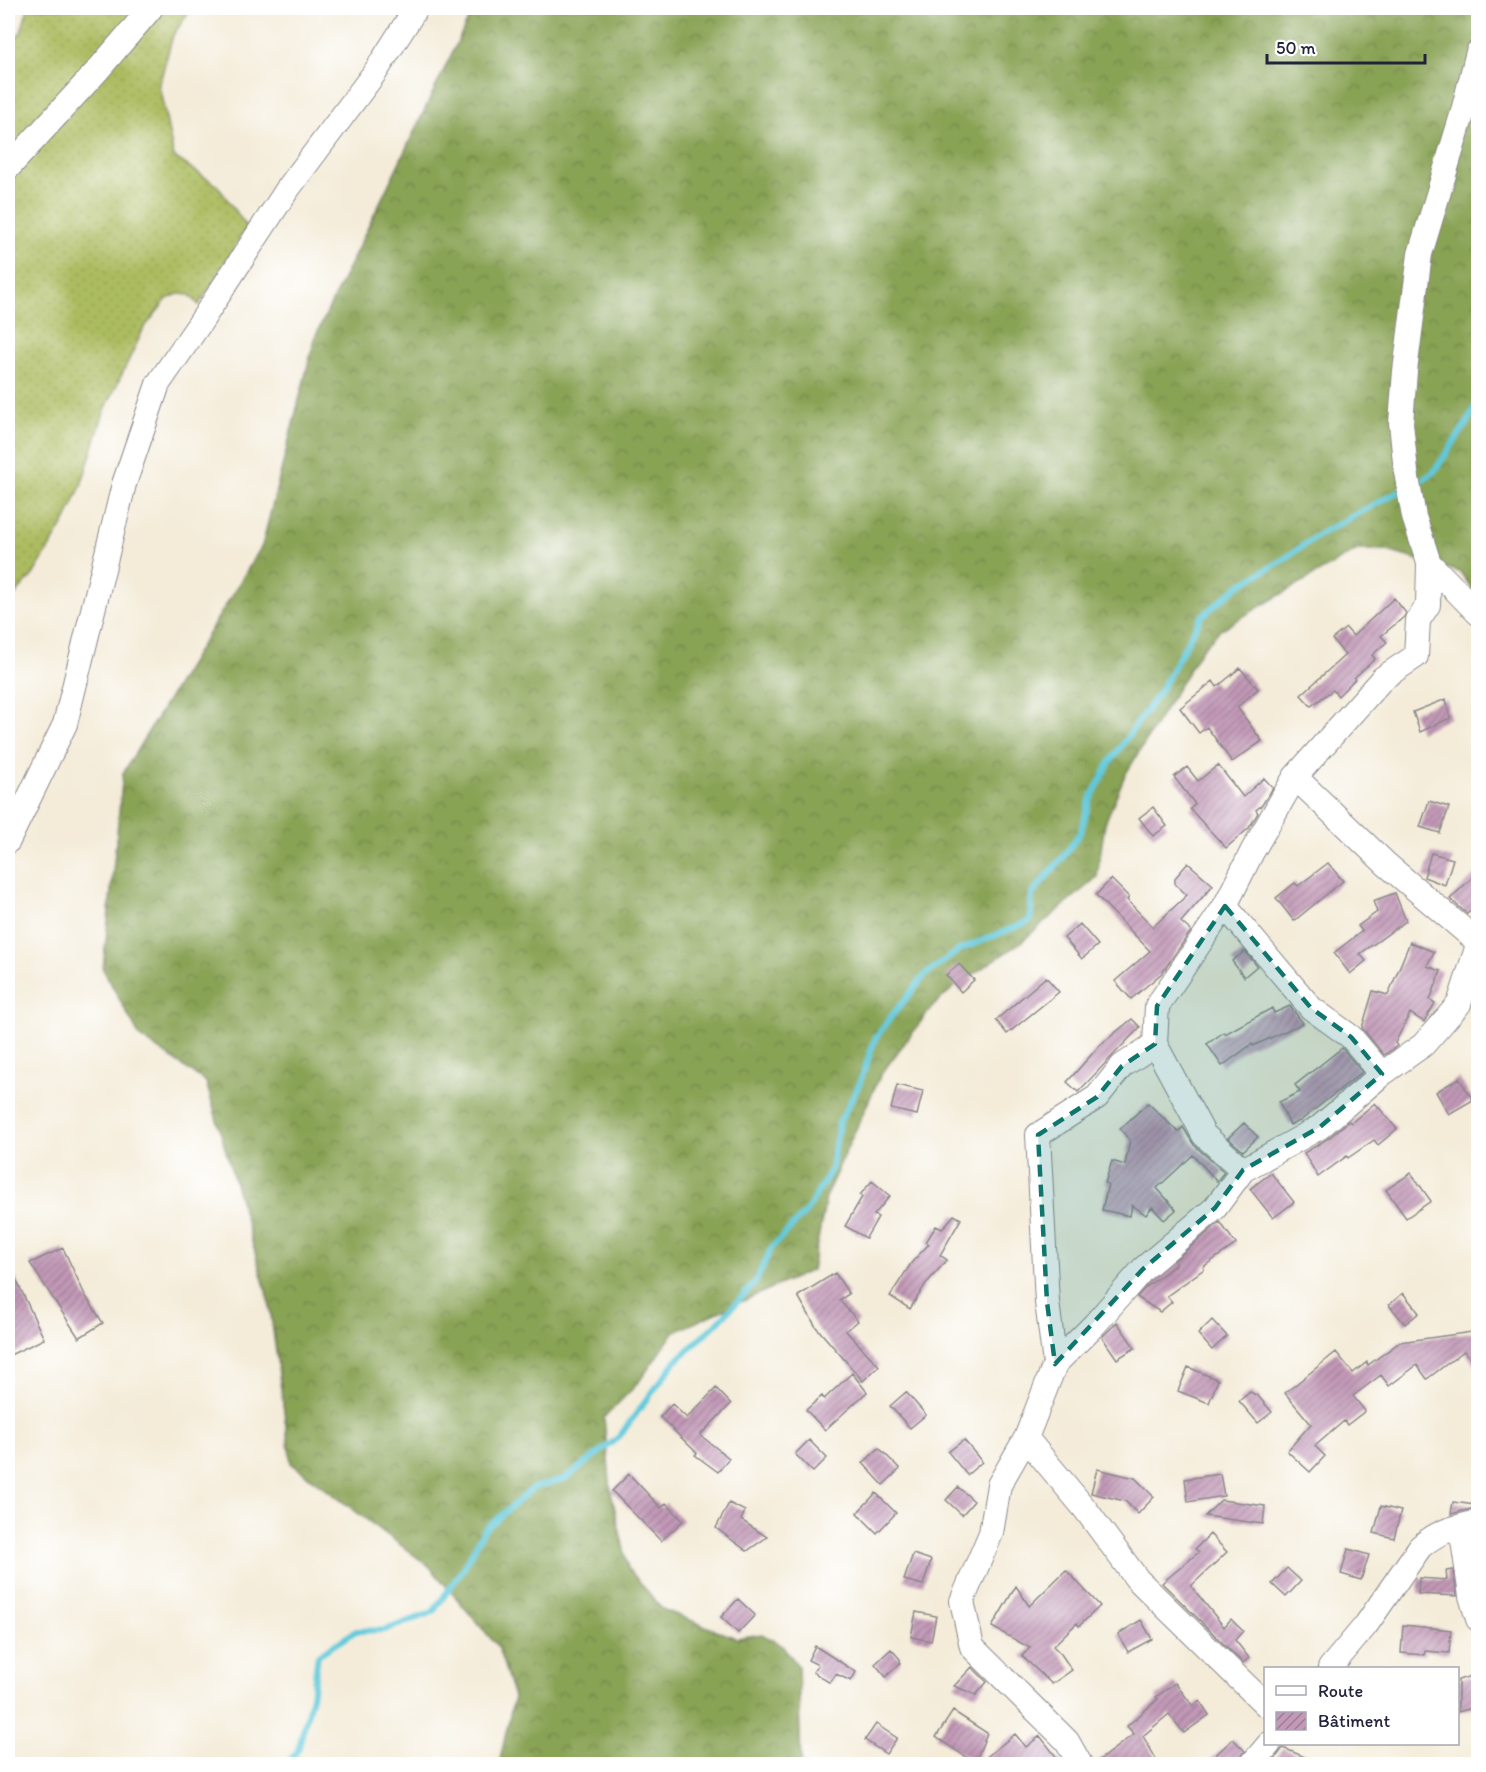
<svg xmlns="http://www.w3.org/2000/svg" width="1486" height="1772" font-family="Itim,sans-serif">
<defs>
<pattern id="grass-dots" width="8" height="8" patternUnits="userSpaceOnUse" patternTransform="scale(1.5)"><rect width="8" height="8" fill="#acbb5e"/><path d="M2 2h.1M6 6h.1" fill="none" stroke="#94a053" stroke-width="1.8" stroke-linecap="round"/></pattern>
<pattern id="forest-crowns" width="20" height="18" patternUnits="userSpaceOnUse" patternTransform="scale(1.5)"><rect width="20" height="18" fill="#89a355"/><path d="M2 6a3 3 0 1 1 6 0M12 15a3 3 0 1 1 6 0" fill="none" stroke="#708448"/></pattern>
<pattern id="building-hatch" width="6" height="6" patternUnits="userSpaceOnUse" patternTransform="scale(1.5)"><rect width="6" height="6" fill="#c299b7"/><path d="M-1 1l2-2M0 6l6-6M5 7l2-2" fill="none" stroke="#9d7c96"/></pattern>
</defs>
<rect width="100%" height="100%" fill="#fff"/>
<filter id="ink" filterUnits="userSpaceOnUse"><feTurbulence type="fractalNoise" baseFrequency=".0167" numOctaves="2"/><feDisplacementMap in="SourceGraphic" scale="12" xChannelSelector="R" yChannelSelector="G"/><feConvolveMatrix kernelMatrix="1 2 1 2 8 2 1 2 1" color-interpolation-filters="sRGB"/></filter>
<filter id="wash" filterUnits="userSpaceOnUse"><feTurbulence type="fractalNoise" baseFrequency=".008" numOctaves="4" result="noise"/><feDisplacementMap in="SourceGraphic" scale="24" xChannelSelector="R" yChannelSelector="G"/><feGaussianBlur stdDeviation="1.35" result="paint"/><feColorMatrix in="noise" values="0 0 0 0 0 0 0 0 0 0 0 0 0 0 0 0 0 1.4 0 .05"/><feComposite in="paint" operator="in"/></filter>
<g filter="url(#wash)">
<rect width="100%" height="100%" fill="#f4ecd9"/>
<!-- grass -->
<path fill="url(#grass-dots)" stroke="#676e4c" stroke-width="1.5" d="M28,8H192L173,35L159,85L174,157L217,185L247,227L199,305L190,295L178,294L167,299L144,328L104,412L81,486L66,520L33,575L8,603V47L21,32Z"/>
<!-- forest -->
<path fill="url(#forest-crowns)" stroke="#566248" stroke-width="1.5" d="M479,8H1478V597L1460,572L1384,550H1357L1220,630L1201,650L1125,775L1105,823L1097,877L1020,943L953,988L932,1007L881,1074L827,1193L812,1270L674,1332L638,1383L604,1418L611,1492L628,1568L662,1609L736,1638L762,1634L783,1646L798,1666L801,1764H499L514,1697L498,1647L430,1567L291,1463L269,1301L206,1082L140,1037L103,969L123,773L262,546L315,337L469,18Z"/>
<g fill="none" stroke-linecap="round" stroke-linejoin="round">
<!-- stream -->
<path stroke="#5fc9db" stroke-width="6" d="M1414,484L1433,473L1467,423L1478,401
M287,1764L298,1750L312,1696L318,1655L356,1631L385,1630L433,1612L463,1569L484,1530L533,1488L566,1478L618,1438L675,1362L718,1322L755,1283L772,1247L806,1212L831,1170L839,1123L859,1085L875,1039L890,1018L925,975L959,950L1030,921L1032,894L1064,856L1081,831L1090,800L1110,762L1162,688L1201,617L1238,586L1281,561L1320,534L1405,488"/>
</g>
<g id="blocks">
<!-- building -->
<path fill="url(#building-hatch)" d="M1394,598L1406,613L1404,617L1381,636L1387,642L1372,655L1375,659L1354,678L1355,679L1338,696L1333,690L1311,706L1301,695L1345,655L1332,639L1346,628L1353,636Z
M1240,668L1258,689L1237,707L1262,741L1232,762L1207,727L1199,733L1180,708L1213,681L1217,687Z
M1446,699L1450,718L1420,732L1413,712Z
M1218,765L1243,797L1264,778L1273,788L1262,805L1256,810L1258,813L1249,828L1226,848L1190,809L1195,804L1174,777L1187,767L1198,781Z
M1429,801L1449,807L1440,833L1420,827Z
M1153,807L1167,826L1153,836L1139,818Z
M1431,853L1453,859L1445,885L1424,877Z
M1188,863L1213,885L1181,922L1191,931L1162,973L1131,999L1115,981L1150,951L1096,895L1111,879L1129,897L1127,900L1153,927L1187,895L1175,884V878Z
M1328,863L1343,881L1294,921L1276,898L1295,883L1298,886Z
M1479,871V902L1467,914L1450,899Z
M1395,893L1406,921L1360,954L1366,961L1350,974L1334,953L1362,931L1358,926L1377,912L1373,901Z
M1080,924L1098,945L1082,959L1064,938Z
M1410,942L1434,952L1427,966L1441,971L1430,1000L1435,1003L1424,1022L1410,1013L1395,1043L1397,1046L1384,1055L1362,1028L1373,991L1388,995Z
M1245,951L1257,966L1244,977L1232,961Z
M959,964L974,980L961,992L946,975Z
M1046,977L1059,992L1007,1034L996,1020Z
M1290,1006L1303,1023L1253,1046L1252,1044L1222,1066L1207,1044L1224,1032L1225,1034L1272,1008L1274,1013Z
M1132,1019L1140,1027L1078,1092L1067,1082L1100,1045Z
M1342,1048L1362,1072L1300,1121L1290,1125L1279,1102L1300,1092L1295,1085Z
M1459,1078L1473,1100L1449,1114L1436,1092Z
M897,1085L923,1091L917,1115L891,1109Z
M1148,1103L1178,1132L1183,1127L1194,1145L1224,1172L1217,1181L1193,1155L1157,1188L1176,1210L1164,1220L1152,1207L1146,1215L1132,1205L1130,1216L1102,1210L1108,1184L1105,1183L1112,1161L1125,1165L1130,1140L1120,1129Z
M1375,1103L1397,1129L1378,1145L1374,1140L1348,1158L1347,1156L1318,1177L1304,1153L1329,1138L1349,1121L1351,1123Z
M1244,1123L1258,1137L1243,1151L1228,1138Z
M1271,1173L1294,1202L1273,1218L1250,1189Z
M1411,1173L1431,1201L1406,1218L1386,1190Z
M872,1181L890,1196L874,1215L878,1217L866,1238L845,1226L862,1197L860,1195Z
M954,1215L961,1219L940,1255L947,1260L925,1285L910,1309L890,1296L912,1262L929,1244L926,1242L936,1226L942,1229Z
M1220,1222L1236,1244L1203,1267L1204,1269L1167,1296L1172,1302L1160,1312L1137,1297L1145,1288L1176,1264L1174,1261Z
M63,1248L85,1295L103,1323L79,1338L30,1263Z
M8,1262L44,1339L8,1356Z
M835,1273L849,1294L839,1300L858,1321L846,1331L879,1366L863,1381L816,1327L798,1296Z
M1403,1293L1419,1313L1405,1324L1389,1305Z
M1212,1320L1227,1336L1212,1350L1198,1334Z
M1117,1322L1135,1348L1117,1359L1102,1337Z
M1479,1331V1369L1464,1351L1427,1379L1417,1365L1389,1386L1381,1375L1353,1396L1365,1411L1347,1425L1344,1421L1315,1446L1325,1456L1310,1472L1287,1451L1311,1424L1285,1393L1336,1352L1353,1373L1367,1362L1368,1365L1400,1342Z
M1188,1367L1218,1380L1209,1403L1178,1391Z
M852,1373L867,1392L825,1430L806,1410L822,1396L824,1399Z
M716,1388L731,1404L700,1435L729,1458L718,1472L695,1455L697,1453L660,1417L672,1404L687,1418Z
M906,1392L926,1415L910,1428L890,1406Z
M1250,1392L1258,1396L1272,1412L1258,1423L1239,1401Z
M809,1440L827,1458L813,1472L795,1454Z
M964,1440L982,1462L967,1475L948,1452Z
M879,1448L900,1469L883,1485L863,1463Z
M1097,1469L1135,1478L1154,1497L1138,1514L1125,1501L1091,1493Z
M629,1474L661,1508L666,1503L683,1521L661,1541L612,1491Z
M1220,1474L1224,1496L1188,1502L1185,1479Z
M958,1487L974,1501L962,1515L946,1500Z
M876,1493L896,1513L877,1533L857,1513Z
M1221,1500L1265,1506L1263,1524L1205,1516Z
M1453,1502L1475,1505V1508L1451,1514Z
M729,1503L745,1511L741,1520L767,1537L747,1551L716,1528Z
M1381,1506L1401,1511L1394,1538L1374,1533Z
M1210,1534L1227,1552L1191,1586L1224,1627L1231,1619L1243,1631L1235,1640L1249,1658L1243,1663L1162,1583L1199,1552L1195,1549Z
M1348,1549L1369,1555L1361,1580L1341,1574Z
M913,1554L931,1560L923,1585L904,1580Z
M1287,1568L1301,1581L1286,1597L1272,1584Z
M1066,1570L1100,1606L1079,1626L1077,1623L1053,1646L1061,1654L1072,1670L1052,1684L1022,1656L1030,1648L992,1627L1016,1586L1029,1606Z
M1453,1570L1457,1596L1418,1594L1419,1578L1447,1580L1446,1571Z
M738,1599L755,1615L738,1633L721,1617Z
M916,1612L936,1616L931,1641L911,1637Z
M1141,1620L1152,1639L1128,1652L1118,1634Z
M1403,1625L1451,1630L1449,1653L1425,1651L1424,1655L1401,1653Z
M815,1646L856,1672L851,1681L836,1674L830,1683L813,1672L818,1665L808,1660Z
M891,1649L900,1659V1663L886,1677L875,1664Z
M972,1667L987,1682L976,1695L954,1686Z
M1471,1676L1479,1706L1458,1712V1680Z
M1175,1683L1193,1706L1200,1701L1209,1715L1184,1733L1169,1714L1143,1736L1159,1764H1094L1134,1734L1127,1726L1158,1699L1156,1697Z
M953,1711L987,1733L975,1763L936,1737Z
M876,1724L897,1738L886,1754L865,1740Z
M1015,1734L1026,1747L1040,1736L1062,1764H978Z
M1233,1739L1245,1751L1238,1763L1206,1764Z
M1283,1748L1322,1764H1271Z"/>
</g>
</g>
<g filter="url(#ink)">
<use href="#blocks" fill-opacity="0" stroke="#8b878a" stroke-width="1.5"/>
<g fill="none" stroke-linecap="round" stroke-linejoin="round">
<!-- minor casing -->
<g stroke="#8b878a" stroke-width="26">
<path id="minor" d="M8,168L97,71L151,8
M1429,563L1478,613
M1295,777L1386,864L1478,942
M8,841L65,724L124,484L158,384L200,323L287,190L376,71L416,8
M1225,906L1311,1008L1351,1037L1382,1074
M1155,1044L1204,1135L1243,1170
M1055,1364L1095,1324L1143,1269L1215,1208L1243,1170L1320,1127L1382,1074L1423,1045L1459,1004L1478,945
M1026,1438L1086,1510L1137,1579L1266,1705
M1455,1528L1463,1540L1471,1596L1478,1619
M1330,1668L1366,1625L1420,1547C1438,1531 1456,1527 1478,1522
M1080,1764L1067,1741L972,1647L962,1601L991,1533L999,1485L1026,1438L1055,1364L1047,1302L1038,1135L1097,1097L1122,1066L1155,1044L1157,1006L1225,906L1252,852L1295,777L1383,678L1416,656L1418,620L1428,605L1429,563L1414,517L1406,472L1401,423L1405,371L1420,254L1462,115L1478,52
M1252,1764L1269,1744"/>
</g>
<!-- minor -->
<use href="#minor" stroke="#fff" stroke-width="24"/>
</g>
</g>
<!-- marked area -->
<path fill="#0f766e" fill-opacity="0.2" stroke="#0f766e" stroke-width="4.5" stroke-dasharray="12 8" stroke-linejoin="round" d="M1225,906L1311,1008L1351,1037L1382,1074L1320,1127L1243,1170L1215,1208L1143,1269L1055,1364L1047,1302L1038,1135L1097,1097L1122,1066L1155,1044L1157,1006Z"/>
<!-- margin -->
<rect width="1486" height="1772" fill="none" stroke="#fff" stroke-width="30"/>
<!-- legend -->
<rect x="1264" y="1667" width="195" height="78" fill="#ffffff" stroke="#a7a7b1" stroke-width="1.5"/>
<rect x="1276" y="1686" width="30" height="9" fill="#ffffff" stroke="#a7a7b1" stroke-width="1.5"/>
<text x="1318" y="1697" font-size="18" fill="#22223b">Route</text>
<rect x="1276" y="1712" width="30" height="18" fill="url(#building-hatch)" stroke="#a7a7b1" stroke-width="1.5"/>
<text x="1318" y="1727" font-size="18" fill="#22223b">Bâtiment</text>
<!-- scale -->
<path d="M1267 54v9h158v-9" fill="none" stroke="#22223b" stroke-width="3"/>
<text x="1276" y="54" font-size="18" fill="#22223b" stroke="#ffffff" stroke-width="4.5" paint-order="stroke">50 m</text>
</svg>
